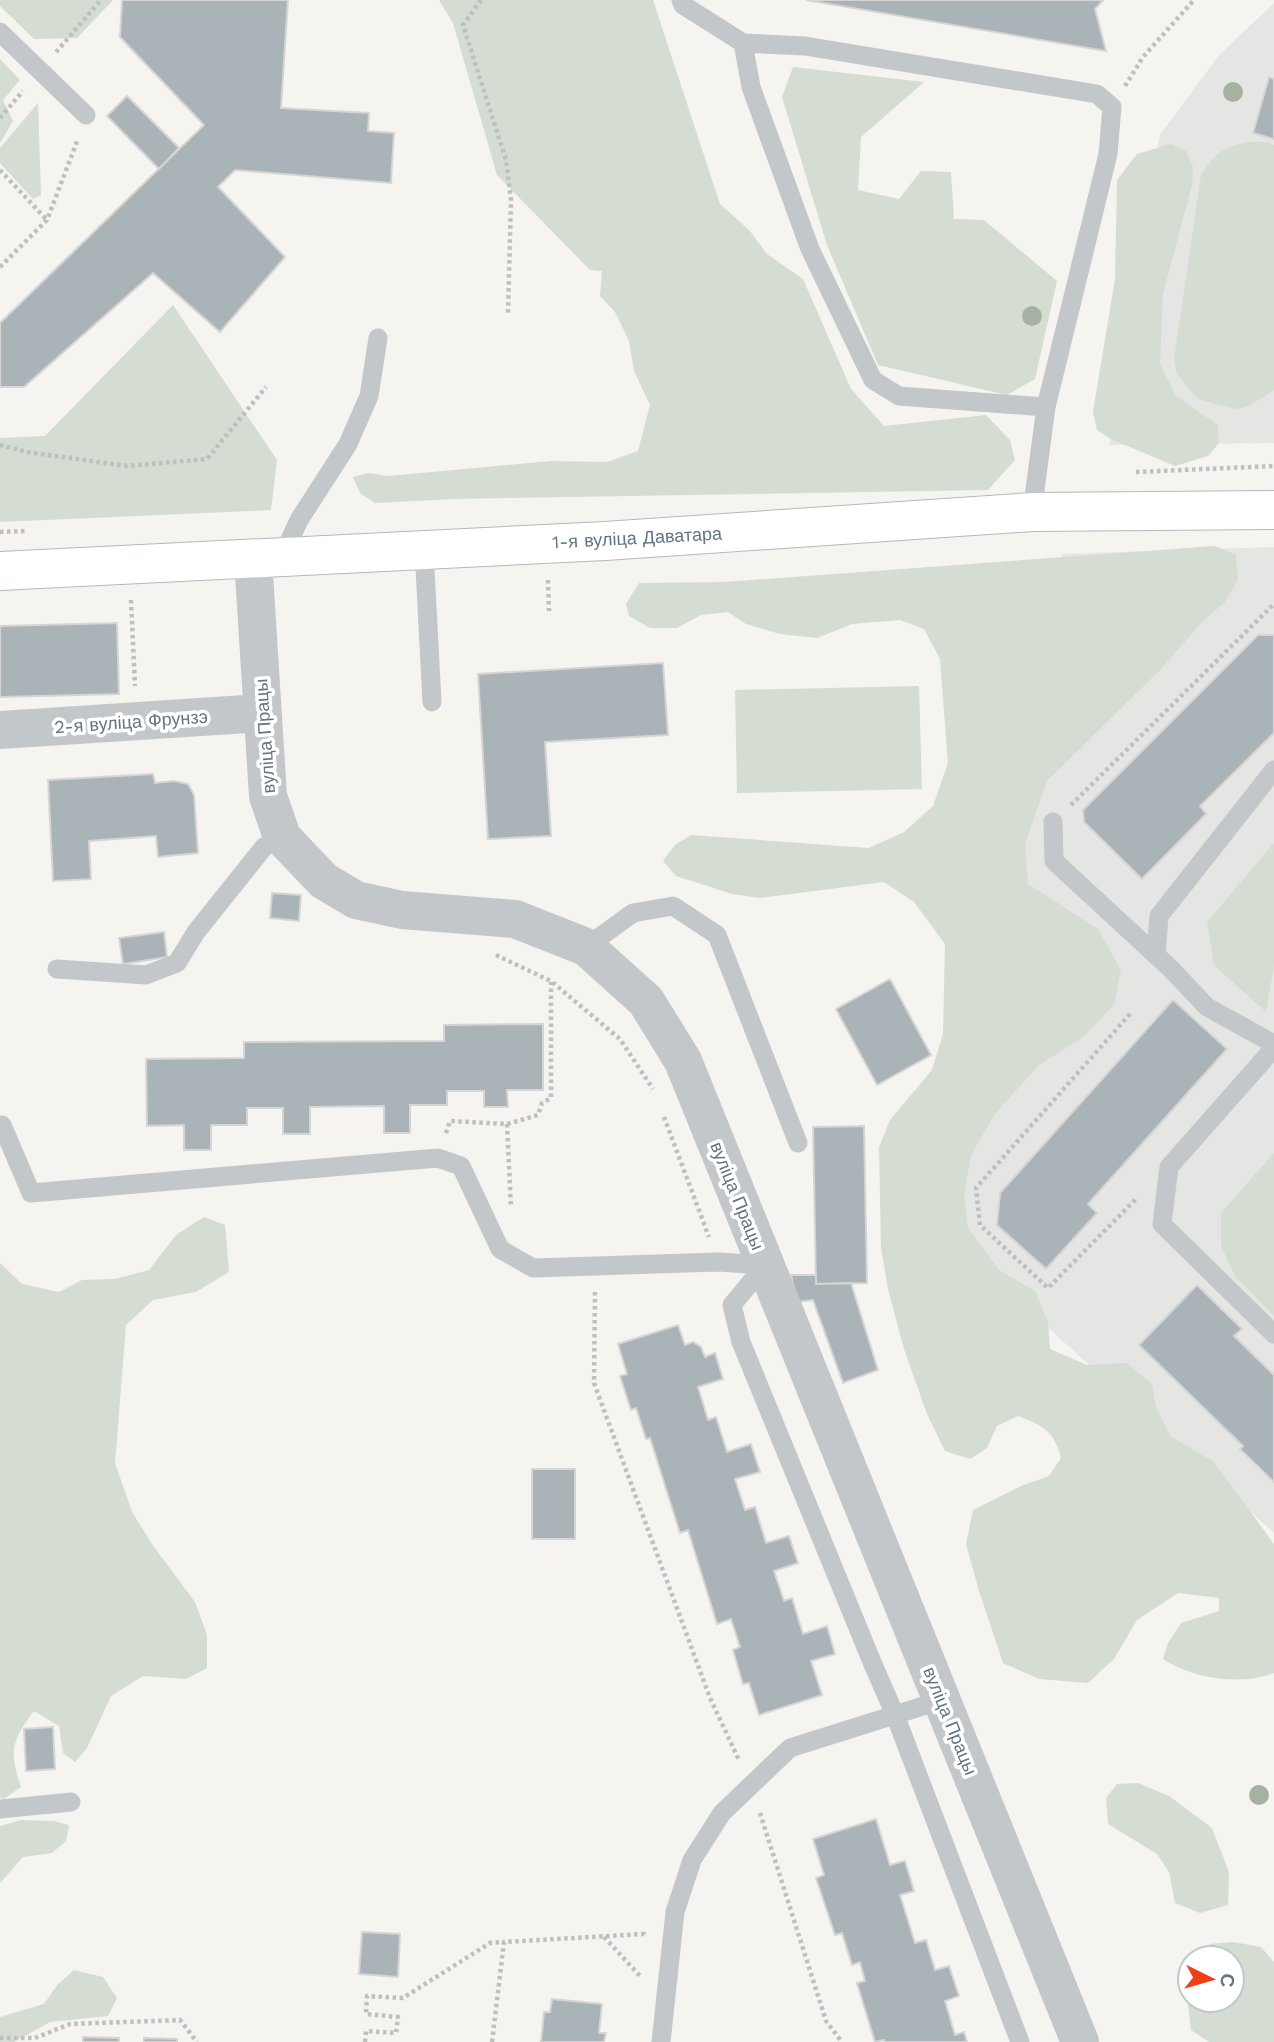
<svg xmlns="http://www.w3.org/2000/svg" width="1274" height="2042" font-family="'Work Sans',sans-serif">
<rect width="100%" height="100%" fill="#f5f4f0"/>
<!-- built -->
<path fill="#e5e6e3" d="M1274,3V443L1109,445L1160,135L1219,55Z
M1274,547V1533L945,1234L966,878L1062,554Z"/>
<!-- green -->
<path fill="#d5dcd1" d="M0,0H113L77,38L34,39L0,6Z
M439,0H653L720,204L750,231L767,254L803,279L851,389L884,426L986,415L1010,440L1015,460L988,490L455,499L375,503L360,493L353,477L368,473L388,476L551,461L607,462L638,451L650,405L634,371L629,341L615,312L600,296L602,271L590,270L497,175L453,23Z
M0,59L20,80L3,100L13,121L0,143Z
M793,67L924,82L861,137L858,190L899,199L921,171L951,172L954,219L984,220L1057,281L1035,379L1007,395L878,365L827,245L782,97Z
M38,103L41,195L33,199L0,163V148Z
M1249,142H1267L1274,145V390L1249,406L1237,409L1214,404L1197,398L1187,387L1177,374L1174,359L1201,175C1216,153 1222,147 1249,142Z
M1171,144L1186,151L1193,167L1192,185L1163,294L1160,364L1176,396L1218,425L1219,443L1208,456L1175,466L1111,439L1097,430L1093,412L1115,279L1117,180L1137,154Z
M173,305L277,460L271,510L0,522V438L45,436Z
M1215,546L1236,555L1238,580L1224,603L1200,624L1162,668L1047,781L1025,844L1028,884L1098,929L1121,970L1114,1005L1084,1036L1038,1066L995,1114L971,1155L964,1195L968,1228L999,1270L1035,1291L1048,1322L1050,1349L1087,1365L1127,1363L1152,1384L1156,1407L1170,1436L1214,1462L1274,1544V1673C1240,1686 1194,1679 1163,1659L1168,1643L1181,1623L1219,1611V1598L1178,1593L1137,1620L1114,1659L1088,1683L1039,1679L1003,1663L979,1591L966,1544L973,1510L1021,1486L1049,1476L1061,1458C1054,1431 1044,1426 1018,1416L997,1426L987,1448L970,1459L945,1451L927,1414L904,1349L888,1289L881,1248L879,1147L890,1120L932,1070L943,1034L945,944L914,902L884,882L760,898L732,894L676,876L663,861L675,845L691,835L869,848L904,832L933,806L948,763L940,659L924,629L900,620L852,624L817,638L780,634L746,624L728,612L701,615L677,628H650L629,616L626,604L639,583L724,582Z
M919,686L922,789L737,793L735,690Z
M1274,843V965L1266,1012L1214,965L1207,922Z
M1274,1153V1316L1236,1278L1221,1246V1213Z
M204,1217L225,1225L229,1272L196,1292L153,1300L126,1325L115,1463L132,1512L154,1547L195,1602L207,1635V1668L186,1679L143,1676L111,1696L87,1748L75,1762L63,1753L59,1726L34,1711C11,1741 9,1752 21,1787L4,1799L0,1798V1263L22,1284L59,1292L82,1280L115,1279L149,1270L176,1235Z
M1138,1783L1169,1796L1212,1828L1229,1872L1228,1905L1200,1913L1175,1903L1169,1872L1157,1854L1108,1824L1106,1798L1117,1784Z
M21,1820L54,1821L69,1825L66,1841L52,1853L23,1857L0,1883V1826Z
M1233,1942L1261,1947L1274,1962V2042H1209L1191,2030L1186,1984L1190,1972V2000H1232V1958H1196L1210,1944Z
M74,1970L103,1977L117,1998L108,2016L50,2022L14,2042H0V2017L44,2004L58,1984Z"/>
<!-- building -->
<path fill="#aab3b8" stroke="#d6d5d3" stroke-width="2" d="M122,0H288L281,108L369,113L368,131L394,133L391,183L235,170L218,187L285,257L220,332L153,273L24,387H0V323L204,125L120,37Z
M806,0H1103L1095,9L1106,51Z
M1269,77L1274,79V139L1253,133Z
M127,96L179,148L159,169L107,116Z
M117,623L119,694L0,697V626Z
M1258,635H1274V733L1200,806L1206,814L1142,879L1084,822L1083,810Z
M663,663L668,735L545,742L551,836L488,839L478,674Z
M153,774L155,783L174,781L188,784L194,795L198,853L158,857L156,836L89,841L91,879L53,881L48,780Z
M272,893L301,895L299,921L270,918Z
M164,932L167,957L123,964L119,938Z
M890,979L931,1055L877,1085L836,1009Z
M1173,1000L1227,1049L1088,1204L1097,1213L1046,1269L997,1225L1000,1193Z
M543,1024V1090H507L508,1107H484V1091H447V1105H410V1133H384V1106L310,1107V1134H283V1108H247V1125H211V1150H184V1125L147,1126L146,1059L244,1058V1042L444,1041V1025Z
M864,1126L867,1283L816,1284L813,1127Z
M791,1275H816V1284L851,1283L878,1370L843,1383L813,1300L797,1302Z
M1197,1285L1242,1329L1234,1336L1274,1375V1482L1240,1449L1243,1446L1139,1345Z
M678,1325L685,1345L693,1342L701,1347L705,1357L715,1353L723,1379L698,1387L708,1420L716,1417L727,1452L751,1444L760,1472L735,1479L745,1510L755,1507L766,1543L789,1536L798,1563L774,1571L784,1601L792,1598L803,1634L827,1626L835,1654L811,1661L822,1695L759,1715L749,1683L743,1684L733,1650L740,1647L731,1619L717,1624L688,1530L680,1533L650,1438L646,1439L636,1408L631,1410L620,1376L627,1374L618,1344Z
M532,1469H575V1539H532Z
M53,1727L55,1769L26,1771L24,1729Z
M876,1819L890,1865L905,1861L914,1891L900,1895L915,1943L926,1940L935,1970L949,1966L959,1996L945,2001L955,2035L964,2032L967,2042H885L884,2040L875,2042L857,1983L865,1981L860,1962L852,1965L842,1933L835,1935L816,1878L824,1875L813,1839Z
M362,1932L400,1934L398,1977L359,1974Z
M552,1999L602,2004L599,2033H606L604,2042H541L544,2012H550Z
M83,2037L119,2038V2042H83Z
M144,2038L177,2039V2042H144Z"/>
<g fill="none" stroke-linecap="round" stroke-linejoin="round">
<!-- secondary casing -->
<g stroke="#b3b9bd" stroke-width="40">
<path id="secondary" d="M0,571L605,541L1032,512L1274,510"/>
</g>
<!-- path -->
<path stroke="#bdbfc1" stroke-width="4.5" stroke-dasharray="3.5 3.5" stroke-linecap="butt" d="M481,0L463,25L506,160L511,200L508,314
M56,52L101,0
M1125,86L1143,57L1194,0
M0,118L23,91
M0,170L47,220
M0,267L47,220L78,139
M0,445L27,452L127,466L207,459L266,387
M1136,472L1274,466
M0,532L27,531
M548,580L549,611
M131,600L135,686
M1071,805L1274,604
M496,955L551,981L620,1039L653,1089
M1130,1014L976,1188L980,1225L1048,1288L1138,1197
M664,1117L709,1237
M507,1124L511,1207
M446,1133L450,1121L507,1124L538,1115L542,1103L551,1098V982
M595,1292L594,1383L710,1698L739,1760
M760,1813L826,2021L842,2042
M604,1937L641,1977
M0,2038H35L70,2024L180,2020L197,2042
M365,2042L366,2031L396,2033L398,2017L366,2014L367,1996L403,1998L490,1943L504,1942
M492,2042L504,1942L644,1934V1936"/>
<!-- lane -->
<path stroke="#c3c7ca" stroke-width="19" d="M681,0L683,5L743,43L805,46L1097,94L1112,107L1108,154L1046,407L1032,512
M0,32L86,115
M743,43L751,87L810,249L873,380L899,396L1046,407
M424,549L432,702
M282,557L299,520L348,444L369,396L378,338
M1053,822L1054,861L1170,968L1207,1007L1274,1044
M586,947L633,913L673,906L717,935L798,1143
M1156,955L1159,916L1274,770
M57,969L146,975L177,963L196,932L264,847L282,837
M1274,1048L1169,1167L1162,1224L1274,1334
M2,1125L31,1193L438,1158L461,1166L500,1249L533,1268L718,1262L765,1265
M765,1265L732,1305L741,1342L872,1662L895,1715L1020,2042
M0,1809L71,1802
M661,2042L675,1912L692,1860L722,1813L790,1748L942,1700"/>
<!-- street -->
<path stroke="#c3c7ca" stroke-width="38" d="M253,558L268,796L282,837L324,881L356,900L402,910L515,919L586,947L646,1001L683,1061L1080,2042
M0,730L262,713"/>
<!-- secondary -->
<use href="#secondary" stroke="#fff" stroke-width="38"/>
</g>
<!-- trees -->
<g fill="#a6b1a1">
<circle cx="1233" cy="92" r="10"/>
<circle cx="1032" cy="316" r="10"/>
<circle cx="1259" cy="1795" r="10"/>
</g>
<g text-anchor="middle" stroke-width="7" stroke-linejoin="round" paint-order="stroke">
<!-- street labels -->
<g font-size="18" fill="#617583" stroke="#fff">
<text transform="translate(637 538) rotate(-3)" y="6">1-я вуліца Даватара</text>
<text transform="translate(131 722) rotate(-4)" y="6">2-я вуліца Фрунзэ</text>
<text transform="translate(265 736) rotate(-94)" y="6">вуліца Працы</text>
<text transform="translate(737 1196) rotate(68)" y="6">вуліца Працы</text>
<text transform="translate(950 1721) rotate(68)" y="6">вуліца Працы</text>
</g>
</g>
<!-- north arrow -->
<g transform="translate(1211 1979) rotate(95)"><circle r="33" fill="#ffffff" stroke="#c0c8cd" stroke-width="2"/>
<path d="M0-5L12 26L0 18L-12 26Z" fill="#f03f14"/>
<text y="-10" font-size="19" font-weight="bold" text-anchor="middle" fill="#617583">С</text>
</g>
</svg>
